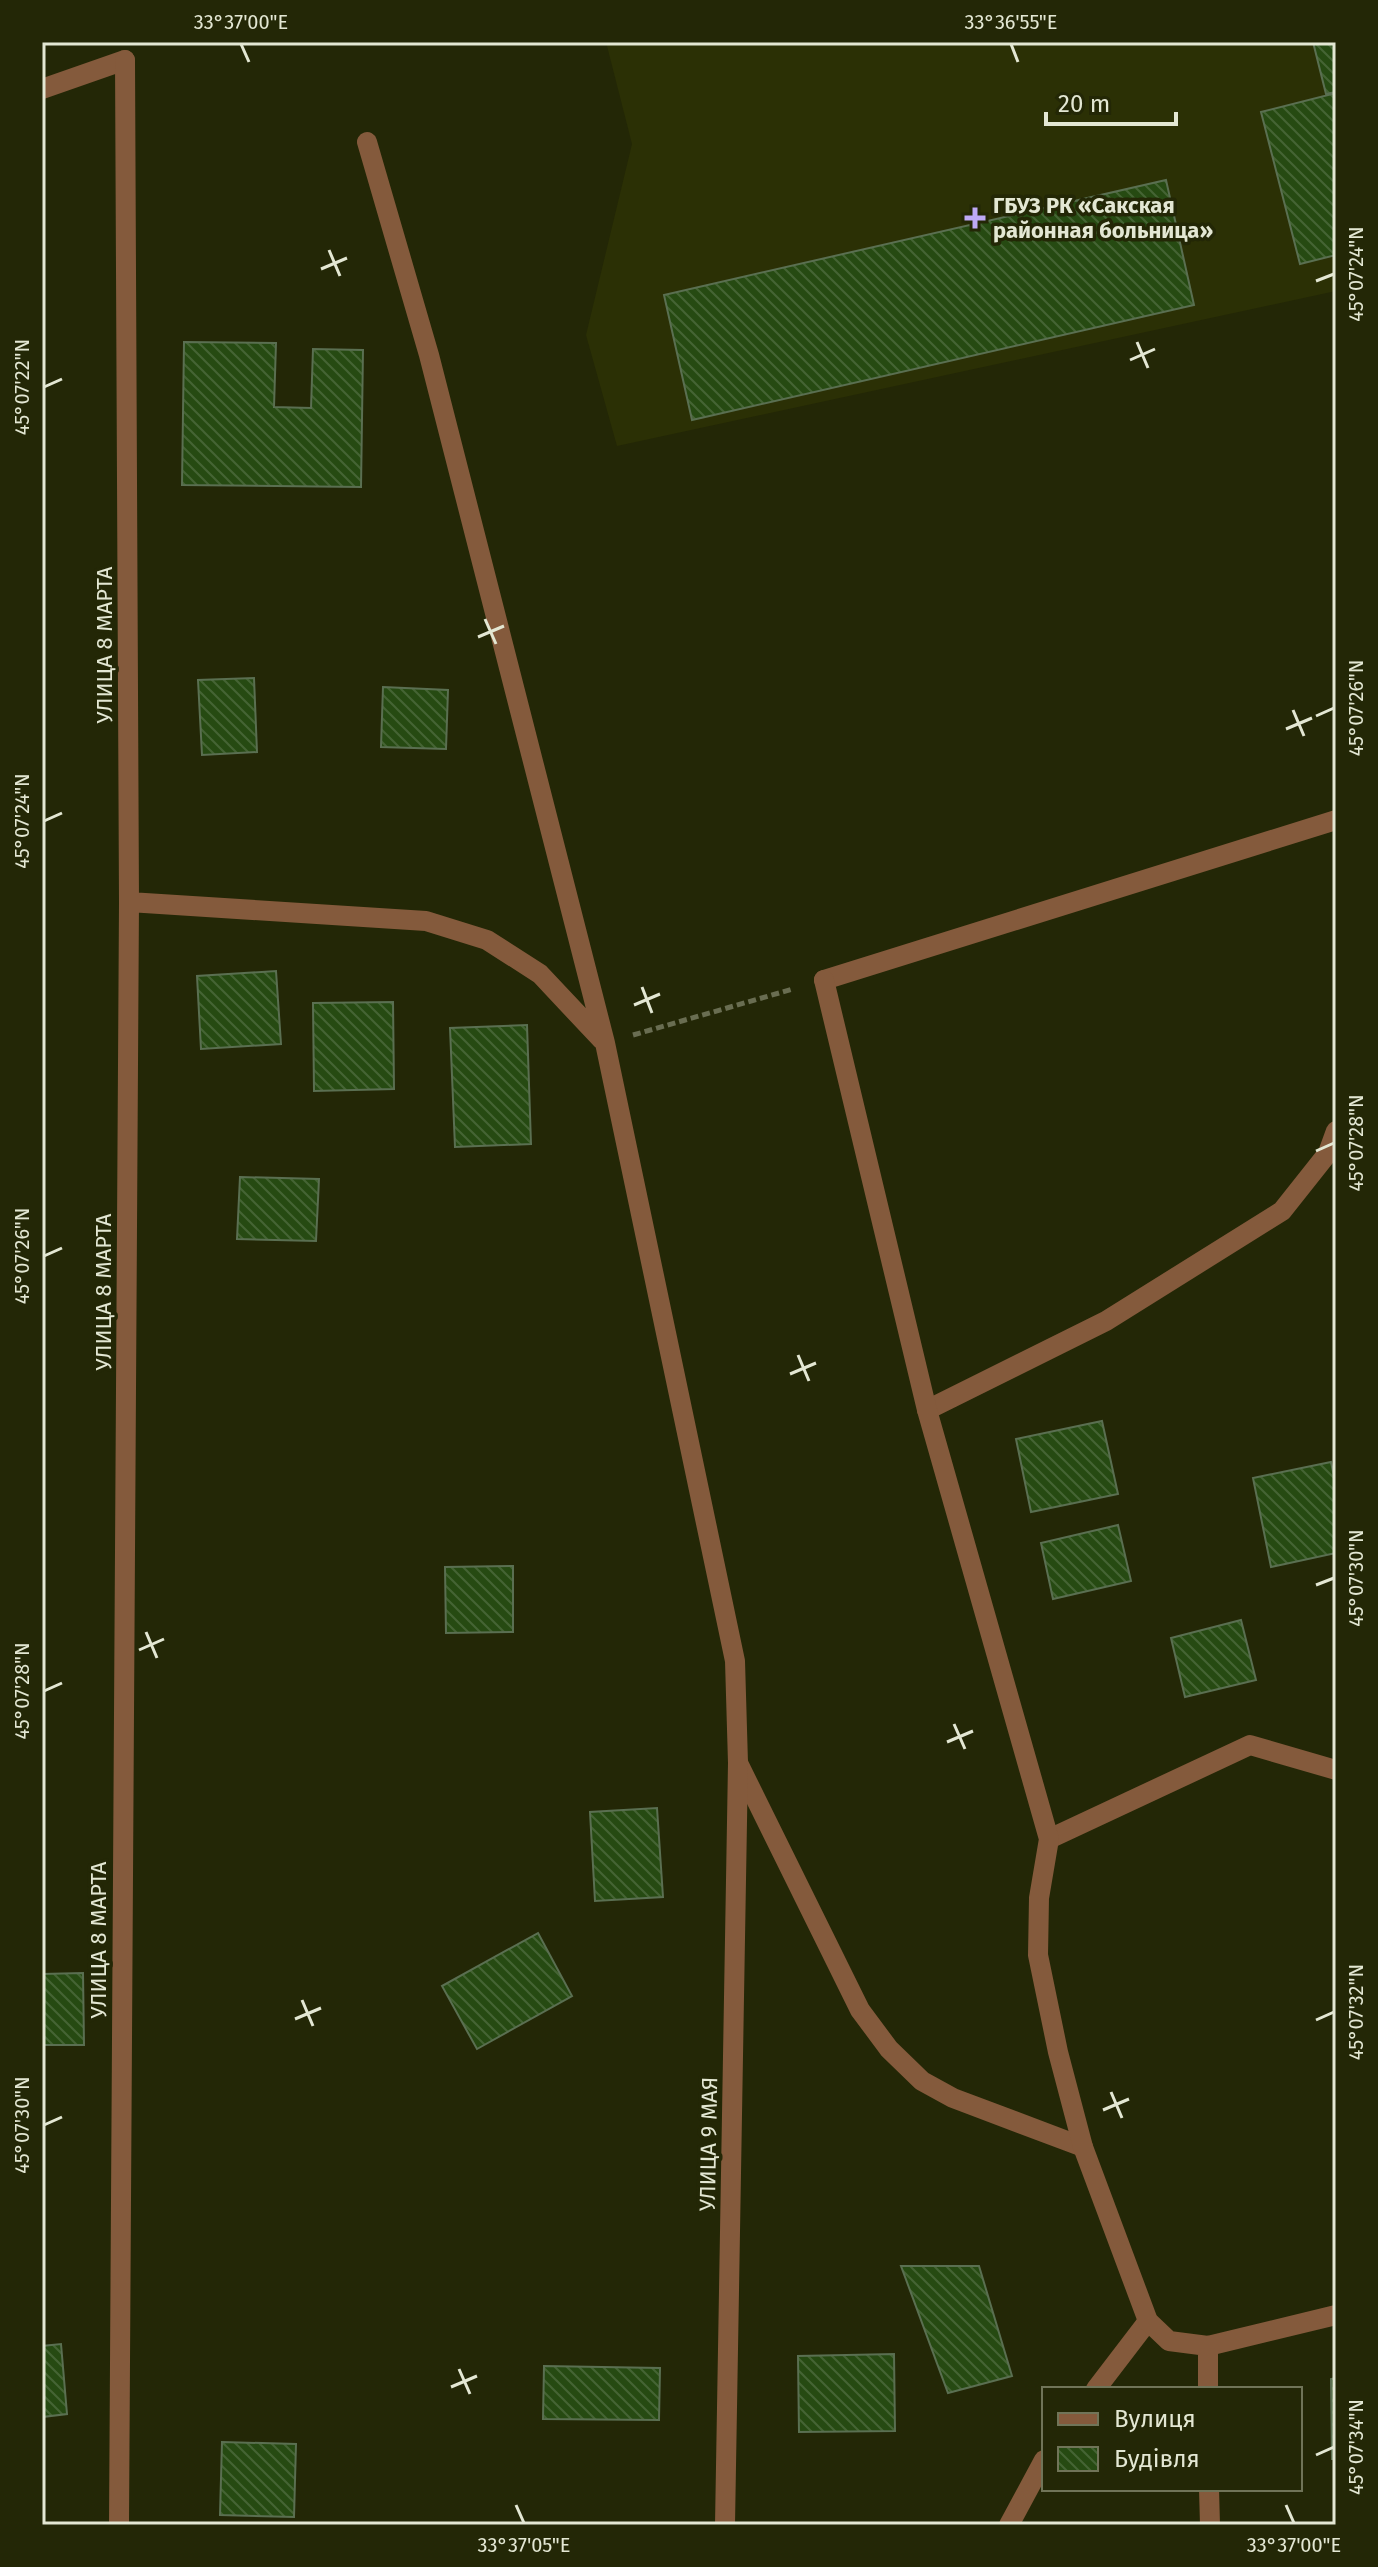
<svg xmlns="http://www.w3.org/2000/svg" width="1378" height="2567" font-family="'Fira Sans',sans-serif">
<defs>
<pattern id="building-back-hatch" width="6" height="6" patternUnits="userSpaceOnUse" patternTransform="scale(2)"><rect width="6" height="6" fill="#264a12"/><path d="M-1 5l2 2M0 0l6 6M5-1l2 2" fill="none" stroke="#456434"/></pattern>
</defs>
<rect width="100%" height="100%" fill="#232706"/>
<!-- built -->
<path fill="#2b3005" d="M606,42H1336V291L617,446L586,335L632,144Z"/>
<!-- building -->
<path fill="url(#building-back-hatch)" stroke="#5a6f51" stroke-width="2" d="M1313,42H1336V92L1326,94Z
M1336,93V255L1300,264L1261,112Z
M1166,180L1194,305L692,420L664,295Z
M184,342L276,343L274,407L311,408L313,349L363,350L361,487L182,485Z
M254,678L257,752L202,755L198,680Z
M383,687L448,690L446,749L381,747Z
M276,971L281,1044L201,1049L197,976Z
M393,1002L394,1089L314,1091L313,1003Z
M527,1025L531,1144L455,1147L450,1028Z
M240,1177L319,1179L316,1241L237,1239Z
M1102,1421L1118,1494L1031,1512L1016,1439Z
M1331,1462L1336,1486V1553L1271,1567L1253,1478Z
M1118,1525L1131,1581L1053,1599L1041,1543Z
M513,1566V1632L446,1633L445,1567Z
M1241,1620L1256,1680L1185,1697L1171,1638Z
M657,1808L663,1897L595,1901L590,1812Z
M538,1933L572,1996L477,2049L442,1986Z
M83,1973L84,2045H42V1974Z
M901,2266H979L1012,2376L948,2393Z
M61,2344L67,2414L42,2417V2346Z
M894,2354L895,2431L799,2432L798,2356Z
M544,2366L660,2368L659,2420L543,2419Z
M1336,2378V2459H1332L1331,2379Z
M222,2442L296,2444L294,2517L220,2515Z"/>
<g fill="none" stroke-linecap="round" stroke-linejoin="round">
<!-- path -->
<path stroke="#696d51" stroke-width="5" stroke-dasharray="8 4" stroke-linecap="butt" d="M633,1035L793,989"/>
<!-- lane -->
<path stroke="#845a3c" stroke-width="20" d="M42,89L125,60
M824,980L1336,820
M927,1410L1106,1321L1282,1211L1328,1153L1336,1131
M738,1763L860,2010L889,2049L922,2081L953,2098L1083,2147
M1049,1839L1250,1745L1336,1770
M1096,2389L1148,2321
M1009,2525L1044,2460"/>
<!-- street -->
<path stroke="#845a3c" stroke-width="20" d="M367,142L429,355L605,1043L735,1661L738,1763L725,2525
M129,902L426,921L487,940L540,974L602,1040
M824,980L927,1410L1049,1839L1039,1898L1038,1955L1058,2052L1083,2147L1148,2321L1169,2341L1208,2346L1336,2315
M1208,2346V2389
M1209,2489L1210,2525
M119,2525L129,902L125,60"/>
</g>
<!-- ticks -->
<path fill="none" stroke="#e3e7d3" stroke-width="3" d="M241,44L249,62M1011,44L1018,62M329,250L340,276M321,269L347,258M1316,281L1334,274M1137,342L1148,368M1130,360L1155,349M44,387L62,379M485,619L496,644M478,637L504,626M1293,710L1304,736M1316,716L1334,708M1286,729L1312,718M44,821L62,813M642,987L652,1013M634,1005L660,994M1316,1151L1334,1143M44,1256L62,1248M798,1355L809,1381M790,1374L816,1363M1316,1585L1334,1578M146,1632L157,1658M139,1650L164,1639M44,1691L62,1683M954,1724L965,1749M947,1742L973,1731M302,2000L313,2026M295,2019L321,2008M1316,2020L1334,2012M1111,2092L1122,2118M1103,2110L1129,2099M44,2125L62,2117M459,2369L470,2394M451,2387L477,2376M1316,2455L1334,2447M516,2505L524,2523M1286,2505L1294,2523"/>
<!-- markers -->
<path fill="#bea9f5" stroke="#232706" stroke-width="3" d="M971 206h8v8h8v8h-8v8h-8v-8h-8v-8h8z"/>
<g text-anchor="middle" stroke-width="7" stroke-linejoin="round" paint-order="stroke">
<!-- poi labels -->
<g font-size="22" font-weight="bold" fill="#e3e7d3" stroke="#232706" text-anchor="start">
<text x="993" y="213">ГБУЗ РК «Сакская<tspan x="993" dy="25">районная больница»</tspan></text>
</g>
<!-- street labels -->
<g font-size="22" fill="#e3e7d3" stroke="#232706">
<text transform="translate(104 645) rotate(-90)" y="8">УЛИЦА 8 МАРТА</text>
<text transform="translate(103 1292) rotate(-90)" y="8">УЛИЦА 8 МАРТА</text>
<text transform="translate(98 1940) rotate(-90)" y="8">УЛИЦА 8 МАРТА</text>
<text transform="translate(708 2144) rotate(-89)" y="8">УЛИЦА 9 МАЯ</text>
</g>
</g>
<!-- border -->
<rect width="1378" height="2567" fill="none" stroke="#232706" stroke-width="88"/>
<!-- legend -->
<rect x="1042" y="2387" width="260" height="104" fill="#232706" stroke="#707458" stroke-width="2"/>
<rect x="1058" y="2413" width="40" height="12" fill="#845a3c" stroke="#707458" stroke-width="2"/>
<text x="1114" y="2427" font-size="24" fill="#e3e7d3">Вулиця</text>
<rect x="1058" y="2447" width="40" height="24" fill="url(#building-back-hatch)" stroke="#707458" stroke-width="2"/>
<text x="1114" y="2467" font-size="24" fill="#e3e7d3">Будівля</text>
<!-- scale -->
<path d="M1046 112v12h130v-12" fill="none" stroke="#e3e7d3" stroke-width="4"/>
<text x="1058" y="112" font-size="24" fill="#e3e7d3" stroke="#232706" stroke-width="6" paint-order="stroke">20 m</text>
<rect x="44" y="44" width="1290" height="2479" fill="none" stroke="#e3e7d3" stroke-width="3"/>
<g font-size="20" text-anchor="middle" fill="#e3e7d3">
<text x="241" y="29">33°37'00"E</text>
<text x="1011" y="29">33°36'55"E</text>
<text transform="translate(1356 274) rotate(-90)" y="7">45°07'24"N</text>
<text transform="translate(22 387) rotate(-90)" y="7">45°07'22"N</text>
<text transform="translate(1356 708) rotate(-90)" y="7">45°07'26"N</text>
<text transform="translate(22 821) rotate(-90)" y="7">45°07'24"N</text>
<text transform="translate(1356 1143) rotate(-90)" y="7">45°07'28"N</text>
<text transform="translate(22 1256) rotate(-90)" y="7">45°07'26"N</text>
<text transform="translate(1356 1578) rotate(-90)" y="7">45°07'30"N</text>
<text transform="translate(22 1691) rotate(-90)" y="7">45°07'28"N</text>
<text transform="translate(1356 2012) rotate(-90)" y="7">45°07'32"N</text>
<text transform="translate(22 2125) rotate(-90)" y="7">45°07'30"N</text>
<text transform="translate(1356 2447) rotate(-90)" y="7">45°07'34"N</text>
<text x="524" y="2552">33°37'05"E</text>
<text x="1294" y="2552">33°37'00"E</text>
</g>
</svg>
